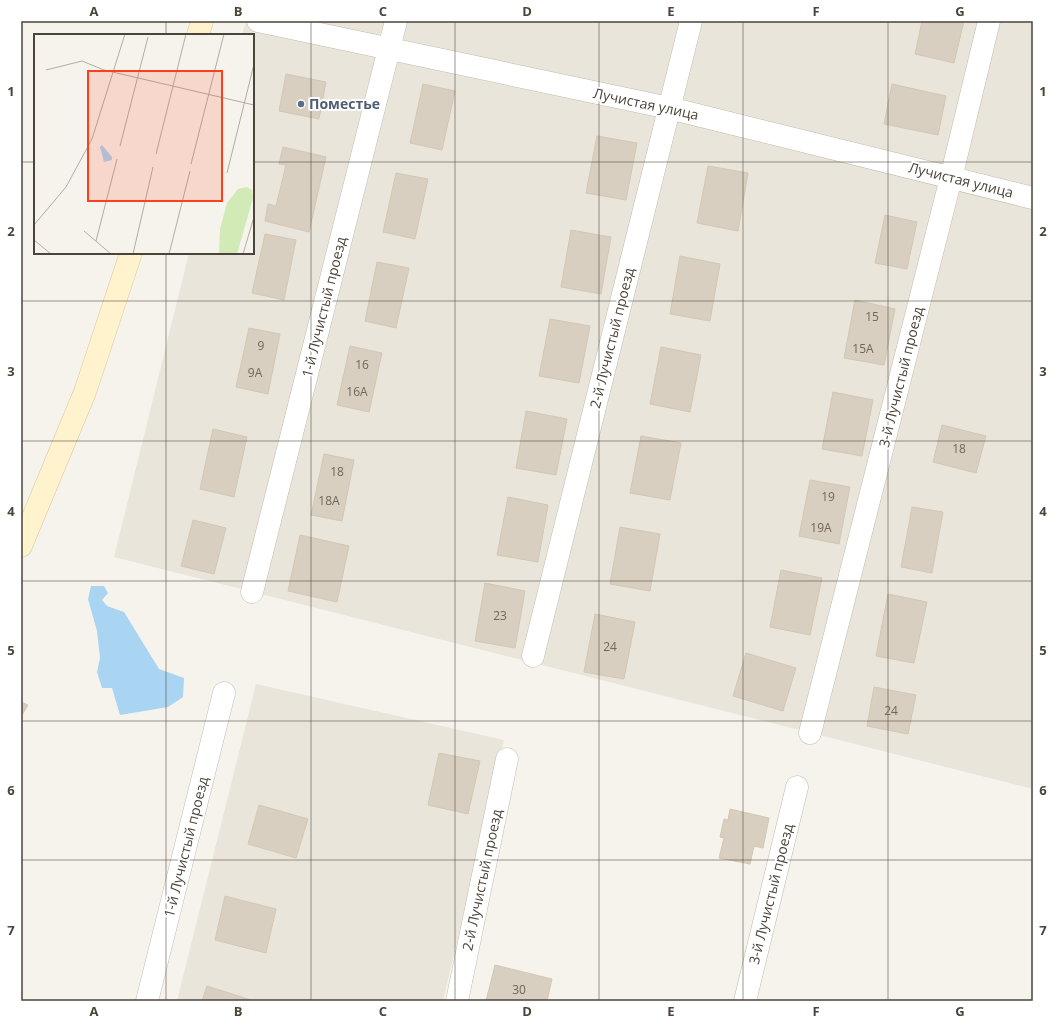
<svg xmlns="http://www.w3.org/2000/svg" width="1054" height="1022" font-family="'Open Sans',sans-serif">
<rect width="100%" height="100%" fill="#f6f3ec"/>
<!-- residential -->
<path fill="#eae5da" d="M246,21H1033V789L114,557L189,253H253V35H242Z
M256,684L504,740L443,1001H177Z"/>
<!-- water -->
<path fill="#a9d4f2" d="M91,586H104L108,593L102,600L107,606L124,612L159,669L184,678L183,697L168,707L120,715L112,688H102L97,672L100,658L97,631L88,599Z"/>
<!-- building -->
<path fill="#d8cfc1" stroke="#d3c7b4" d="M922,21H964L954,63L915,54Z
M286,74L326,82L319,119L279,111Z
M423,84L455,91L442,150L410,143Z
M892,84L946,96L938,135L884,124Z
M597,136L637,143L626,200L586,193Z
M283,147L326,157L309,232L265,221L268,204L276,206L286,165L279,164Z
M708,166L748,173L738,231L697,223Z
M396,173L428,179L415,239L383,232Z
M885,215L917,222L907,269L875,263Z
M571,230L611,237L601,294L561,287Z
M265,234L296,240L284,300L252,293Z
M680,256L720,264L710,321L670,314Z
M377,262L409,268L396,328L365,321Z
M855,300L895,309L884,365L844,358Z
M550,319L590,326L579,383L539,376Z
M249,328L280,334L268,394L236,387Z
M350,346L382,353L369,412L337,405Z
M661,347L701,355L690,412L650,404Z
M833,392L873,400L862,456L822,449Z
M526,411L567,419L556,475L516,468Z
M942,425L986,436L976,473L933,462Z
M213,429L247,437L234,497L200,489Z
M641,436L681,443L670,500L630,493Z
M324,454L354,460L342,521L311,515Z
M810,480L850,487L839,544L799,536Z
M508,497L548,505L538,562L497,555Z
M912,507L943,512L932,573L901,567Z
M193,520L226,528L214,574L181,566Z
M620,527L660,534L650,591L610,584Z
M300,535L349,546L337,602L288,591Z
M781,570L822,578L810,635L770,627Z
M485,583L525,591L515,648L475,641Z
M888,594L927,602L914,663L876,656Z
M595,614L635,622L624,679L584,672Z
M746,653L796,668L783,711L733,696Z
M874,687L916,695L908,734L867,726Z
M21,702L28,705L21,717Z
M439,753L480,761L468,814L428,805Z
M259,805L308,819L296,858L248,844Z
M730,809L769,818L763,848L754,846L750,864L719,858L724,838L720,837L724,819L728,820Z
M225,896L276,909L266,953L215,940Z
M495,965L552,979L547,1001H486Z
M207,986L251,1000V1001H202Z"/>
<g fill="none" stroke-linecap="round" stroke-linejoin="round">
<!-- street casing -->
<g stroke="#c2bbae" stroke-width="23">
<path id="street" d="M258,21L669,108L1033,198
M252,592L396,21
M533,656L691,21
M810,733L951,178L989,21
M147,1001L224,693
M457,1001L507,759
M745,1001L797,787"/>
</g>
<!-- secondary casing -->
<g stroke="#d6c79b" stroke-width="23">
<path id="secondary" d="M198,35L202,21
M21,546L85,392L131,253"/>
</g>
<!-- street -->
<use href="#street" stroke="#fff" stroke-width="22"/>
<!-- secondary -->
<use href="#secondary" stroke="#fff3cd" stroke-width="22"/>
</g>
<!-- grid -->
<path fill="none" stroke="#4b4439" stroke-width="1" stroke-opacity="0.55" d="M166,21V35M311,21V1001M455,21V1001M599,21V1001M743,21V1001M888,21V1001M21,162H35M253,162H1033M166,253V1001M21,301H1033M21,441H1033M21,581H1033M21,721H1033M21,860H1033"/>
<!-- markers -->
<circle fill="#5c6f8a" stroke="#fff" stroke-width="1.5" cx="301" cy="104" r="4"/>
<g text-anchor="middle" stroke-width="4" stroke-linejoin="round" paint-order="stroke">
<!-- number labels -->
<g font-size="12" fill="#6e675b">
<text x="872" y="321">15</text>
<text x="261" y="350">9</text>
<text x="863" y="353">15А</text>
<text x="362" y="369">16</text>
<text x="255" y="377">9А</text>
<text x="357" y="396">16А</text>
<text x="959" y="453">18</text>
<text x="337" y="476">18</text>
<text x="828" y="501">19</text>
<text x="329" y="505">18А</text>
<text x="821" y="532">19А</text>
<text x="500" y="620">23</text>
<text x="610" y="651">24</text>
<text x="891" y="715">24</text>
<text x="519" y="994">30</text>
</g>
<!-- service labels -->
<g font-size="14" font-weight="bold" fill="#4e5e75" stroke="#fff" text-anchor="start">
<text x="309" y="109">Поместье</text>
</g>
<!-- street labels -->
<g font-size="14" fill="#4b4439" stroke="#fff">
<text transform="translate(646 104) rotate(12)" y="5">Лучистая улица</text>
<text transform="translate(961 180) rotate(14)" y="5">Лучистая улица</text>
<text transform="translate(324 307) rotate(-76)" y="5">1-й Лучистый проезд</text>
<text transform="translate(612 338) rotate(-76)" y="5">2-й Лучистый проезд</text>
<text transform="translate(901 377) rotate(-76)" y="5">3-й Лучистый проезд</text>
<text transform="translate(186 847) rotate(-76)" y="5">1-й Лучистый проезд</text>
<text transform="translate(482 880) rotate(-78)" y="5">2-й Лучистый проезд</text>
<text transform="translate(771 894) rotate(-76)" y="5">3-й Лучистый проезд</text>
</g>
</g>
<!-- overview -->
<g transform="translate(34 34)">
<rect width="220" height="220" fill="#f6f3ec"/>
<path d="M213,153L218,156L219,164L203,220H185L186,195L193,169L204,155Z" fill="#d2eab5"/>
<path d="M68,111L78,123V126L70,128L66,113Z" fill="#a9d4f2"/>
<path fill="none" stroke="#b2ada4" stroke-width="1" d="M12,36L48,27L70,36L220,71M86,112L114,3M122,120L152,0M157,130L190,0M193,139L220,30M0,191L32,153L58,105L91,0M50,197L77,220M0,206L17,220M62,207L83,125M99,220L119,133M135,220L156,137M209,220L220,183"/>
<path fill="#fc3f1d" fill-opacity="0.15" stroke="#fc3f1d" stroke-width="2" d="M54,37H188V167H54Z"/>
<rect width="220" height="220" fill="none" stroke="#4b4439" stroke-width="2"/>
</g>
<!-- border -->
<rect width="1054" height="1022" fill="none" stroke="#ffffff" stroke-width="44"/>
<rect x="22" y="22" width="1010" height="978" fill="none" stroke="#4b4439" stroke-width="1.5"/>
<g font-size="13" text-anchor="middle" font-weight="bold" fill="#4b4439">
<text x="94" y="16">A</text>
<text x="238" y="16">B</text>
<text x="383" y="16">C</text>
<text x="527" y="16">D</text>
<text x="671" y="16">E</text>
<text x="816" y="16">F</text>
<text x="960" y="16">G</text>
<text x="11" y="96">1</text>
<text x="1043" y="96">1</text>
<text x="11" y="236">2</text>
<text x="1043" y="236">2</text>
<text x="11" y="376">3</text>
<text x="1043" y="376">3</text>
<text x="11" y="516">4</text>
<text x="1043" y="516">4</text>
<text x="11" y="655">5</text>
<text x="1043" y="655">5</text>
<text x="11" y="795">6</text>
<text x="1043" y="795">6</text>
<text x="11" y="935">7</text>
<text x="1043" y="935">7</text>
<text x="94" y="1016">A</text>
<text x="238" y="1016">B</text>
<text x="383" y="1016">C</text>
<text x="527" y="1016">D</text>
<text x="671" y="1016">E</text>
<text x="816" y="1016">F</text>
<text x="960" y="1016">G</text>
</g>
</svg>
